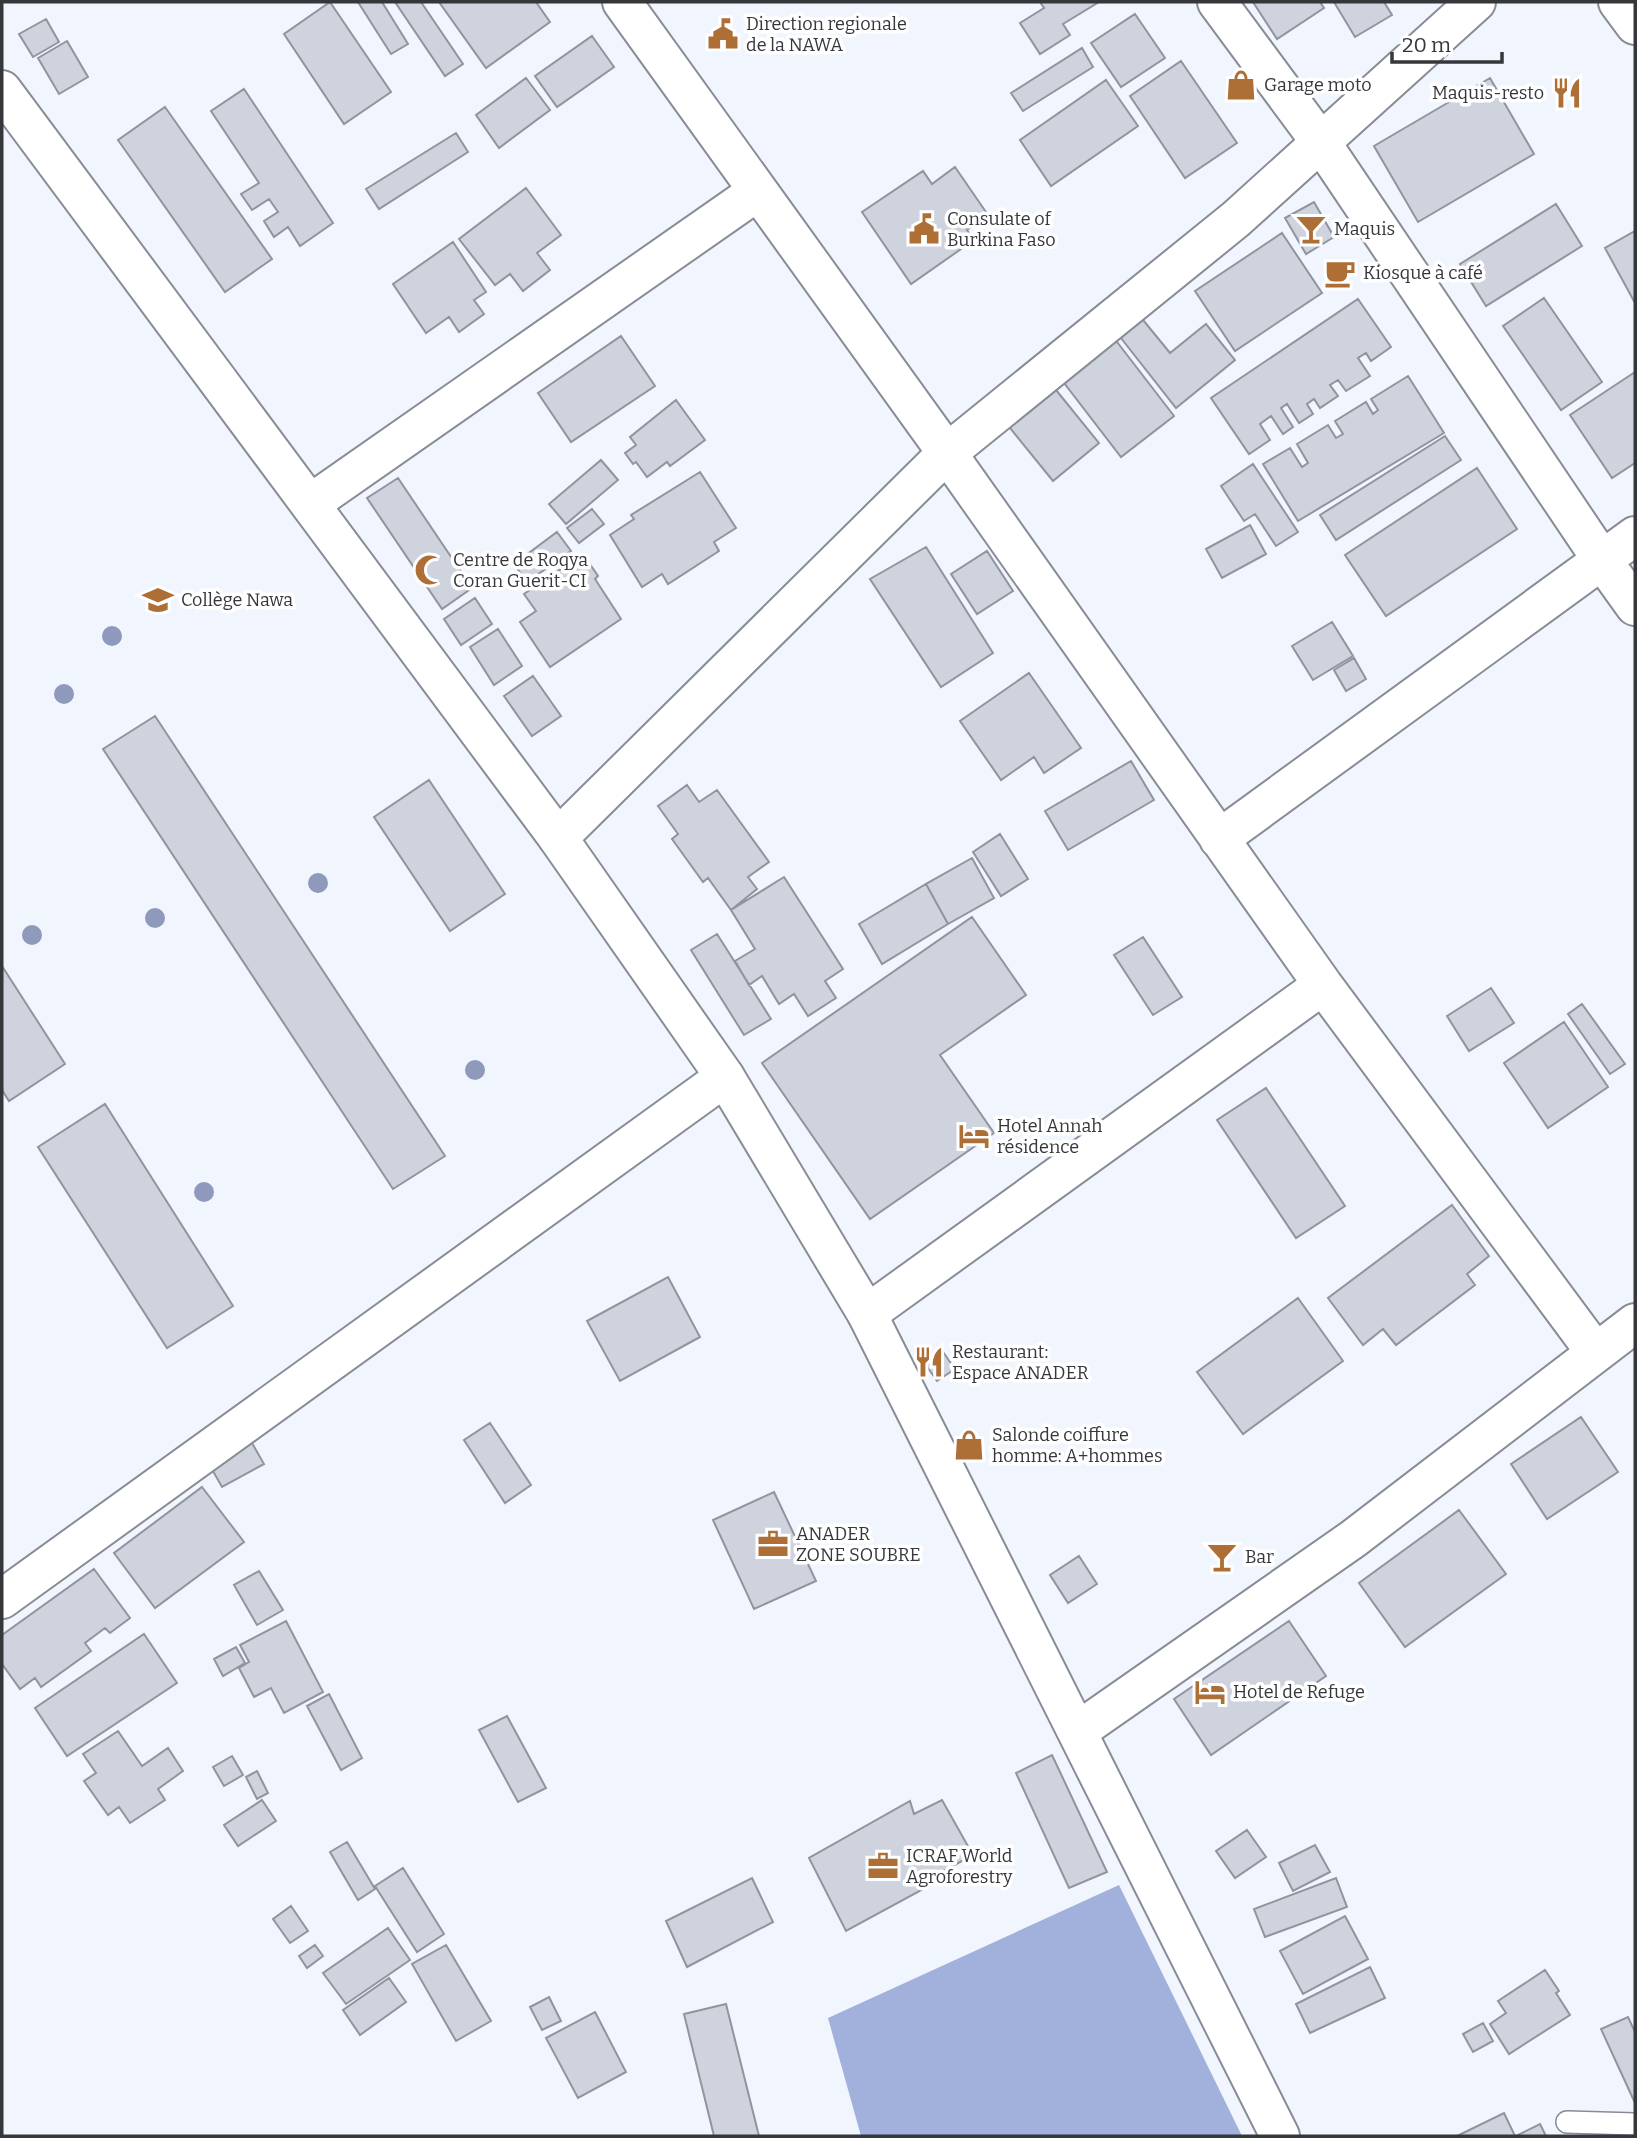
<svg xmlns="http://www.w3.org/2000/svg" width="1637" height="2138" font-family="Bitter,serif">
<rect width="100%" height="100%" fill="#f1f5fe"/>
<!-- forest -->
<path fill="#a2b0dc" d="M1119,1885L1242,2136H861L828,2018Z"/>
<!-- building -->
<path fill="#cfd3de" stroke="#90949e" stroke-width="2" d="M330,2L391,92L344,124L284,34Z
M358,2H382L408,44L391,54Z
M395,2H421L463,64L445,76Z
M439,2H536L550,22L486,68Z
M1040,2H1099L1063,24L1070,35L1040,54L1020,23L1044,8Z
M1253,2H1320L1324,8L1277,39Z
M1334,2H1384L1392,15L1355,37Z
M1135,14L1165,58L1121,87L1091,43Z
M46,19L59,42L33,57L19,34Z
M592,36L614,67L557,107L535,76Z
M67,41L88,77L59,94L38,58Z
M1082,48L1093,67L1023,111L1011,93Z
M1181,61L1237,143L1185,178L1130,96Z
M526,78L550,110L499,148L476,115Z
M1490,78L1534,154L1418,222L1374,146Z
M1106,80L1138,126L1051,186L1020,140Z
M244,89L333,223L300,246L288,227L274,237L264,221L278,212L269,199L252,210L241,194L259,183L211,111Z
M165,107L272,259L225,292L118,140Z
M456,133L468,152L379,209L366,189Z
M955,167L988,215L967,230L974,240L911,284L862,212L923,171L932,184Z
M526,188L561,235L537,253L550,270L523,291L510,274L495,285L459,239Z
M1314,202L1334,237L1306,254L1285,218Z
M1556,204L1582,246L1486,306L1460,264Z
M1635,231V303L1605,248Z
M1282,233L1322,293L1235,351L1195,291Z
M453,242L486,292L474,300L484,314L459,332L449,317L426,333L393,284Z
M1544,298L1602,382L1561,410L1503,326Z
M1358,299L1391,347L1371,361L1366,353L1358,358L1370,376L1346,391L1338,380L1330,385L1338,396L1320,408L1314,399L1307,404L1313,414L1299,423L1287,404L1281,408L1293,427L1283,434L1271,416L1260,424L1270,440L1249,454L1211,398Z
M1139,315L1170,353L1206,324L1235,360L1176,408L1117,333Z
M621,336L655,386L571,442L538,393Z
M1114,338L1174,416L1121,457L1061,379Z
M1635,372V463L1612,478L1570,415Z
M1408,376L1444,433L1298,521L1263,464L1290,448L1302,467L1308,463L1297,444L1328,425L1336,438L1343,434L1335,421L1366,402L1373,414L1378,410L1371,399Z
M1052,385L1099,443L1053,481L1006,423Z
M676,400L705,440L670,466L667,462L647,477L636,462L633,464L625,453L636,445L630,437Z
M1445,436L1461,460L1336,540L1320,515Z
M601,460L618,480L566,524L549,504Z
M1253,464L1298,532L1276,546L1255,514L1244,521L1221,486Z
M1477,468L1517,529L1386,616L1345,555Z
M700,472L736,528L714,542L719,551L668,584L662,574L642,587L610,535L634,519L631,515Z
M398,478L472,588L442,609L367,498Z
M592,509L604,524L579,543L567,528Z
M1250,525L1266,554L1222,578L1206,549Z
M557,532L571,551L527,582L514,564Z
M926,547L993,653L941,687L870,579Z
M987,551L1013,591L977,614L951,574Z
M583,554L598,576L595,579L621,619L550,667L520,622L536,611L524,594Z
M475,598L492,624L461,645L444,619Z
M1332,622L1353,656L1313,680L1292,646Z
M498,629L522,666L494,685L470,647Z
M1354,658L1366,679L1346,691L1334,670Z
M1029,673L1081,748L1044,773L1034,757L1001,780L960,721Z
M533,676L561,716L532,736L504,696Z
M155,716L445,1156L393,1189L103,749Z
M1131,761L1154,800L1068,850L1045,811Z
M429,780L505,894L450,931L374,817Z
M687,785L699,802L717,790L769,862L748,877L757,889L731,910L708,878L703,882L672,839L678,834L658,806Z
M1000,834L1028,879L1001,896L973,852Z
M972,858L994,898L948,924L926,884Z
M784,877L843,969L825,981L836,998L808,1016L794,994L779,1004L762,976L749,985L735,961L755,949L731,910Z
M926,884L948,924L882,964L859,924Z
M972,917L1026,995L940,1055L994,1133L870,1219L762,1063Z
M717,934L771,1019L744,1035L691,950Z
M1143,937L1182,997L1153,1015L1114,955Z
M2,966L65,1064L9,1101L2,1090Z
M1491,988L1514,1023L1469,1051L1447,1016Z
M1582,1004L1625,1064L1610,1074L1568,1014Z
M1564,1022L1608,1087L1548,1128L1504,1063Z
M1266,1088L1345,1206L1296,1238L1217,1120Z
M105,1104L233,1306L167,1348L38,1147Z
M1452,1205L1489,1256L1467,1274L1475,1285L1396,1345L1383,1329L1363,1345L1328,1298Z
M668,1277L700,1337L620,1381L587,1321Z
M1298,1298L1343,1361L1243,1434L1197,1372Z
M941,1349L955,1369L937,1381L923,1361Z
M1581,1417L1618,1472L1547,1519L1511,1464Z
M490,1423L531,1485L505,1503L464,1440Z
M248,1436L264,1464L222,1487L206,1459Z
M202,1487L244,1542L155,1608L114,1553Z
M774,1492L816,1581L754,1609L713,1520Z
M1459,1510L1506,1574L1405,1647L1359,1583Z
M1079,1556L1097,1584L1068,1603L1050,1575Z
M94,1569L130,1618L110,1633L105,1628L85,1643L91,1651L41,1687L35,1678L20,1689L2,1664V1635Z
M259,1571L283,1610L257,1625L234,1585Z
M286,1621L323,1692L284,1713L271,1688L254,1697L239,1668L249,1662L240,1645Z
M1289,1621L1326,1676L1211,1755L1174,1699Z
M144,1634L177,1683L67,1756L35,1708Z
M236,1647L245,1663L223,1676L214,1659Z
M329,1694L362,1758L341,1770L307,1706Z
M507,1716L546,1788L518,1802L479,1730Z
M118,1731L142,1766L168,1748L183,1771L158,1789L165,1800L130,1823L119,1807L108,1815L84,1781L96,1773L83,1754Z
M1052,1755L1107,1872L1069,1888L1016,1773Z
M232,1756L243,1775L224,1786L213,1767Z
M257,1771L268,1793L257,1799L246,1777Z
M262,1800L276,1821L238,1846L224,1825Z
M942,1800L973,1855L936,1875L938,1881L846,1931L809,1858L910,1801L914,1814Z
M1247,1830L1266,1857L1235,1878L1216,1851Z
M347,1842L375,1889L358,1900L330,1852Z
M1315,1845L1330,1872L1293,1891L1279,1863Z
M403,1868L444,1934L417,1952L375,1886Z
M752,1878L773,1922L687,1967L666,1921Z
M1336,1878L1347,1907L1265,1937L1254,1909Z
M291,1906L308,1931L290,1943L273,1919Z
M1345,1916L1368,1959L1303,1994L1280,1951Z
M388,1928L410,1960L346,2004L323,1973Z
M315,1945L323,1956L307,1968L299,1956Z
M446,1945L491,2021L456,2041L412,1964Z
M1370,1967L1385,1998L1310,2033L1296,2004Z
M1545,1970L1559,1991L1556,1993L1570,2015L1509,2054L1490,2024L1506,2013L1498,2001Z
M389,1978L406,2002L360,2035L343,2010Z
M549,1997L561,2021L542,2030L530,2007Z
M726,2004L759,2136H714L684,2014Z
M595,2012L626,2072L578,2098L546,2038Z
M1628,2017L1635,2032V2103L1601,2029Z
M1483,2023L1493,2041L1473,2052L1463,2034Z
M1504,2113L1515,2136H1457Z
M1540,2124L1546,2136H1516Z"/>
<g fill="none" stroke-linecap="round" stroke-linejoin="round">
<!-- service casing -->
<g stroke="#888c96" stroke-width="24">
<path id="service" d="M1567,2122L1635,2124"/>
</g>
<!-- minor casing -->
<g stroke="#888c96" stroke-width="42">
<path id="minor" d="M622,2L947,453L1323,985L1596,1353
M1217,2L1322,144L1602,560L1635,606
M1618,2L1635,25
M2,90L558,838
M310,504L758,191
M1219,839L1635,536
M867,1314L1323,985
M2,1599L725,1077
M1078,1731L1353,1539L1635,1323"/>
</g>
<!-- tertiary casing -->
<g stroke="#888c96" stroke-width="42">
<path id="tertiary" d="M1280,2136L867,1314L725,1077L558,838L947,453L1236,219L1476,2"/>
</g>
<!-- service -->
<use href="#service" stroke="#fff" stroke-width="21"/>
<!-- minor -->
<use href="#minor" stroke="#fff" stroke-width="38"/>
<!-- tertiary -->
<use href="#tertiary" stroke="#fff" stroke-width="38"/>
</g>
<!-- trees -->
<g fill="#8f99bb">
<circle cx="112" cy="636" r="10"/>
<circle cx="64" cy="694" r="10"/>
<circle cx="318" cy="883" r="10"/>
<circle cx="155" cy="918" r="10"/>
<circle cx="32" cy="935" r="10"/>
<circle cx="475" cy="1070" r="10"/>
<circle cx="204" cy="1192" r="10"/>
</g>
<!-- icons -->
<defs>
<g id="civic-bare" transform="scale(2.415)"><path d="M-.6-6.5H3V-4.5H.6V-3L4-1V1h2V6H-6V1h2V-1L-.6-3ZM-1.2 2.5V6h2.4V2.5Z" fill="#ae6f36" stroke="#fff" stroke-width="2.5" paint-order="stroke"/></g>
<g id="shop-bare" transform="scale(2.415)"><path d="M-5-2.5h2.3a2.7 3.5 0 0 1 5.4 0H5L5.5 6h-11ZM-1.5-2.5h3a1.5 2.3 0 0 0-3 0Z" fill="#ae6f36" stroke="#fff" stroke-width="2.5" paint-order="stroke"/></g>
<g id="restaurant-bare" transform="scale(2.415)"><path d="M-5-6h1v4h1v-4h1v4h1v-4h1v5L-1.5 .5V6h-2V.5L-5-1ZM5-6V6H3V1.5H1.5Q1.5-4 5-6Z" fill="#ae6f36" stroke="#fff" stroke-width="2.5" paint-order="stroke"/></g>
<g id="bar-bare" transform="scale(2.415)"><path d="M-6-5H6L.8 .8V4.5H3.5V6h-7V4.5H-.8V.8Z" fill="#ae6f36" stroke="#fff" stroke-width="2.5" paint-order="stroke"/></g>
<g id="cafe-bare" transform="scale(2.415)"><path d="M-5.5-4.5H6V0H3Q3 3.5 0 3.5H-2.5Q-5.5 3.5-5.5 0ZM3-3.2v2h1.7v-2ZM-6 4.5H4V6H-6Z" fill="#ae6f36" stroke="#fff" stroke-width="2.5" paint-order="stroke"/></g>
<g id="mosque-bare" transform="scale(2.415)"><path d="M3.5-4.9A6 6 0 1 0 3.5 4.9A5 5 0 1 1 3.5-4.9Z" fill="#ae6f36" stroke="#fff" stroke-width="2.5" paint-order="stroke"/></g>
<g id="school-bare" transform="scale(2.415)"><path d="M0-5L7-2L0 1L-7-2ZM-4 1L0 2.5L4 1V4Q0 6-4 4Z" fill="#ae6f36" stroke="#fff" stroke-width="2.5" paint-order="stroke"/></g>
<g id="hotel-bare" transform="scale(2.415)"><path d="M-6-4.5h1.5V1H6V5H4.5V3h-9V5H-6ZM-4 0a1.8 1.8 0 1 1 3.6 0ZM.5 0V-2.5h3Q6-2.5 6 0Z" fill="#ae6f36" stroke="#fff" stroke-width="2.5" paint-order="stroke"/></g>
<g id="office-bare" transform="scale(2.415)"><path d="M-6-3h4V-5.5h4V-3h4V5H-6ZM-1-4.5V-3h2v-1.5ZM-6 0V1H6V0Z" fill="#ae6f36" stroke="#fff" stroke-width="2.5" paint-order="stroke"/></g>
</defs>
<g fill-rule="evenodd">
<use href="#civic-bare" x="723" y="34"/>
<use href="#shop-bare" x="1241" y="85"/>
<use href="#restaurant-bare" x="1567" y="93"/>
<use href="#civic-bare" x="924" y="229"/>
<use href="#bar-bare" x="1311" y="229"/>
<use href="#cafe-bare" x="1340" y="273"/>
<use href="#mosque-bare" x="430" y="570"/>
<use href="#school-bare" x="158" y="600"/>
<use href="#hotel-bare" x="974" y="1136"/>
<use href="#restaurant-bare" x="929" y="1362"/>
<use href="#shop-bare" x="969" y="1445"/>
<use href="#office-bare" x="773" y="1544"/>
<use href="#bar-bare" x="1222" y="1557"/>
<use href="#hotel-bare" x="1210" y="1692"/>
<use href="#office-bare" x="883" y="1866"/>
</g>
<g text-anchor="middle" stroke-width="7" stroke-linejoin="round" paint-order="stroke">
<!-- poi labels -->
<g font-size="18" fill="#35373b" stroke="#fff" text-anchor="start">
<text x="746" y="30">Direction regionale<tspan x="746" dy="21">de la NAWA</tspan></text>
<text x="1264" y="91">Garage moto</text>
<text x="1544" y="99" text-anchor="end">Maquis-resto</text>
<text x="947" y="225">Consulate of<tspan x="947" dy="21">Burkina Faso</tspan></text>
<text x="1334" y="235">Maquis</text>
<text x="1363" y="279">Kiosque à café</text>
<text x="453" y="566">Centre de Roqya<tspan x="453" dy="21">Coran Guerit-CI</tspan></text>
<text x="181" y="606">Collège Nawa</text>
<text x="997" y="1132">Hotel Annah<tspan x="997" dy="21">résidence</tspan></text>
<text x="952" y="1358">Restaurant:<tspan x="952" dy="21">Espace ANADER</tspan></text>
<text x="992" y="1441">Salonde coiffure<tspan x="992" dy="21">homme: A+hommes</tspan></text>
<text x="796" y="1540">ANADER<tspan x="796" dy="21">ZONE SOUBRE</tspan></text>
<text x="1245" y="1563">Bar</text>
<text x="1233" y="1698">Hotel de Refuge</text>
<text x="906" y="1862">ICRAF World<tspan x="906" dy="21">Agroforestry</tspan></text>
</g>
</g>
<!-- border -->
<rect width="1637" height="2138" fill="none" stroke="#35373b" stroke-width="7"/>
<!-- scale -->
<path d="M1392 52v10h110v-10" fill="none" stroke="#35373b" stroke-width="3.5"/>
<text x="1402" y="52" font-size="21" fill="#35373b" stroke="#ffffff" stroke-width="5" paint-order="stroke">20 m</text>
</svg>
